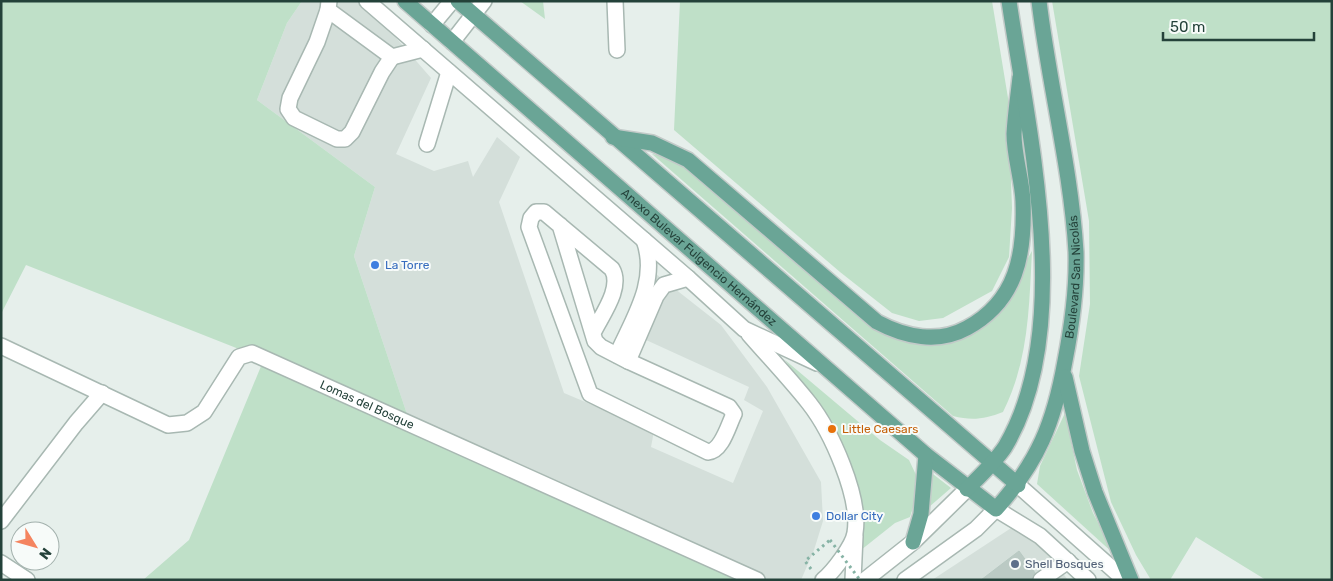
<svg xmlns="http://www.w3.org/2000/svg" width="1333" height="581" font-family="Rubik,sans-serif">
<rect width="100%" height="100%" fill="#e6efeb"/>
<!-- built -->
<path fill="#d4dfda" d="M302,1H364L431,78L396,154L434,171L468,161L473,177L497,137L520,157L499,202L564,393L654,431L651,447L733,483L763,411L744,400L749,387L622,329L643,277L642,263L721,325L767,387L821,482L823,521L814,550L801,580H766L410,423L354,256L375,187L257,100L287,23Z
M1022,521L1068,580H932Z"/>
<!-- green -->
<path fill="#bfe0c8" d="M1,1H302L287,23L257,100L375,187L354,256L410,423L766,580H143L189,540L264,359L26,265L1,314Z
M520,1H543L545,19Z
M680,1H992L1008,98L1012,208L1009,257L992,291L943,318L919,321L892,313L840,272L674,130Z
M1052,1H1332V580H1266L1196,537L1170,580H1151L1136,555L1111,502L1079,376L1090,304L1089,221Z
M652,154L671,157L685,163L891,336L970,331L1024,265L1032,251C1029,307 1029,360 1003,412C985,419 972,421 953,416Z
M785,360L880,440L909,460L917,477L918,492L910,517L895,523L861,550L864,528L859,498L818,410Z
M1065,413L1077,470L1093,513L1114,554L1037,484L1040,466Z
M929,471L951,488L929,507L932,489Z"/>
<!-- building -->
<path fill="#bbcac4" stroke="#b8c9c2" d="M1019,551L1038,577L1034,580H981Z"/>
<g fill="none" stroke-linecap="round" stroke-linejoin="round">
<!-- minor casing -->
<g stroke="#a8b8b2" stroke-width="18">
<g id="minor">
<path d="M329,1L328,10L392,57L423,49"/>
<path d="M367,1L688,278L744,329L817,363"/>
<path d="M615,1L617,50"/>
<path d="M328,10L317,42L290,98L288,109L294,118L337,139H345L352,132L382,72L392,57"/>
<path d="M432,25L452,1"/>
<path d="M452,42L484,1"/>
<path d="M427,144L449,72"/>
<path d="M560,225L595,341L601,347L628,361L729,407L734,414C728,426 722,451 708,452L590,394L529,227L531,218L536,212H544L612,269C623,288 601,316 593,333"/>
<path d="M749,334C769,357 790,379 809,403C831,431 861,497 855,533C853,546 833,572 823,580"/>
<path id="s1" d="M1,346L168,425L187,423L204,412L239,357L252,353L757,580"/>
<path d="M617,355C633,319 659,281 644,240"/>
<path d="M628,361L656,296L664,285L688,278"/>
<path d="M1018,485L1125,580"/>
<path d="M1,521L76,423L102,393"/>
<path d="M1,563L27,580"/>
<path d="M853,580L855,536"/>
<path d="M865,580L913,542L967,489"/>
<path d="M905,580L976,529L996,509L1040,536L1088,580"/>
<path d="M1041,580L1068,561"/>
</g>
</g>
<!-- major casing -->
<g stroke="#c2cac8" stroke-width="18">
<g id="major">
<path id="s2" d="M405,1L926,455L996,509C1038,462 1054,423 1065,361C1072,325 1077,289 1076,252C1071,168 1049,85 1039,1"/>
<path d="M458,1L1018,485"/>
<path d="M613,137L652,143L688,160L877,322C905,337 938,344 967,328C1017,301 1025,254 1023,201C1022,179 1014,156 1014,134C1015,115 1018,96 1020,77"/>
<path d="M1065,377L1082,451L1095,492L1131,580"/>
<path d="M967,489C980,476 995,462 1005,447C1076,328 1028,131 1009,1"/>
<path d="M913,542L921,514L926,455"/>
</g>
</g>
<!-- path -->
<path stroke="#86b3a5" stroke-width="3" stroke-dasharray="2.5 4" stroke-linecap="butt" d="M811,569L805,561L830,540"/>
<!-- minor -->
<use href="#minor" stroke="#fff" stroke-width="15"/>
<!-- major -->
<use href="#major" stroke="#6aa596" stroke-width="15"/>
<!-- path-bridge -->
<path stroke="#86b3a5" stroke-width="3" stroke-dasharray="2.5 4" stroke-linecap="butt" d="M830,540L860,580"/>
</g>
<!-- markers -->
<g fill="#3f7fe0" stroke="#f7fbf9" stroke-width="2">
<circle cx="375" cy="265" r="5"/>
<circle cx="816" cy="516" r="5"/>
</g>
<circle fill="#e8710a" stroke="#f7fbf9" stroke-width="2" cx="832" cy="429" r="5"/>
<circle fill="#5c6f8a" stroke="#f7fbf9" stroke-width="2" cx="1015" cy="564" r="5"/>
<g text-anchor="middle" stroke-width="4" stroke-linejoin="round" paint-order="stroke">
<!-- street labels -->
<g font-size="12" fill="#24423a" stroke="#f7fbf9">
<text dy="4" stroke="none"><textPath href="#s2" startOffset="390">Anexo Bulevar Fulgencio Hernández</textPath></text>
<text dy="4" stroke="none"><textPath href="#s2" startOffset="1030">Boulevard San Nicolás</textPath></text>
<text dy="4" stroke="none"><textPath href="#s1" startOffset="429">Lomas del Bosque</textPath></text>
</g>
<!-- shop labels -->
<g font-size="12" fill="#366cbe" stroke="#f7fbf9" text-anchor="start">
<text x="385" y="269">La Torre</text>
<text x="826" y="520">Dollar City</text>
</g>
<!-- food labels -->
<g font-size="12" fill="#c56008" stroke="#f7fbf9" text-anchor="start">
<text x="842" y="433">Little Caesars</text>
</g>
<!-- service labels -->
<g font-size="12" fill="#4e5e75" stroke="#f7fbf9" text-anchor="start">
<text x="1025" y="568">Shell Bosques</text>
</g>
</g>
<!-- border -->
<rect width="1333" height="581" fill="none" stroke="#24423a" stroke-width="5"/>
<!-- north arrow -->
<g transform="translate(35 546) rotate(127)"><circle r="24" fill="#f7fbf9" stroke="#a3b1ad"/>
<path d="M0-4L9 19L0 12L-9 19Z" fill="#f4845f"/>
<text y="-8" font-size="14" font-weight="bold" text-anchor="middle" fill="#24423a">N</text>
</g>
<!-- scale -->
<path d="M1163 32v8h151v-8" fill="none" stroke="#24423a" stroke-width="2.5"/>
<text x="1170" y="32" font-size="15" fill="#24423a" stroke="#f7fbf9" stroke-width="4" paint-order="stroke">50 m</text>
</svg>
